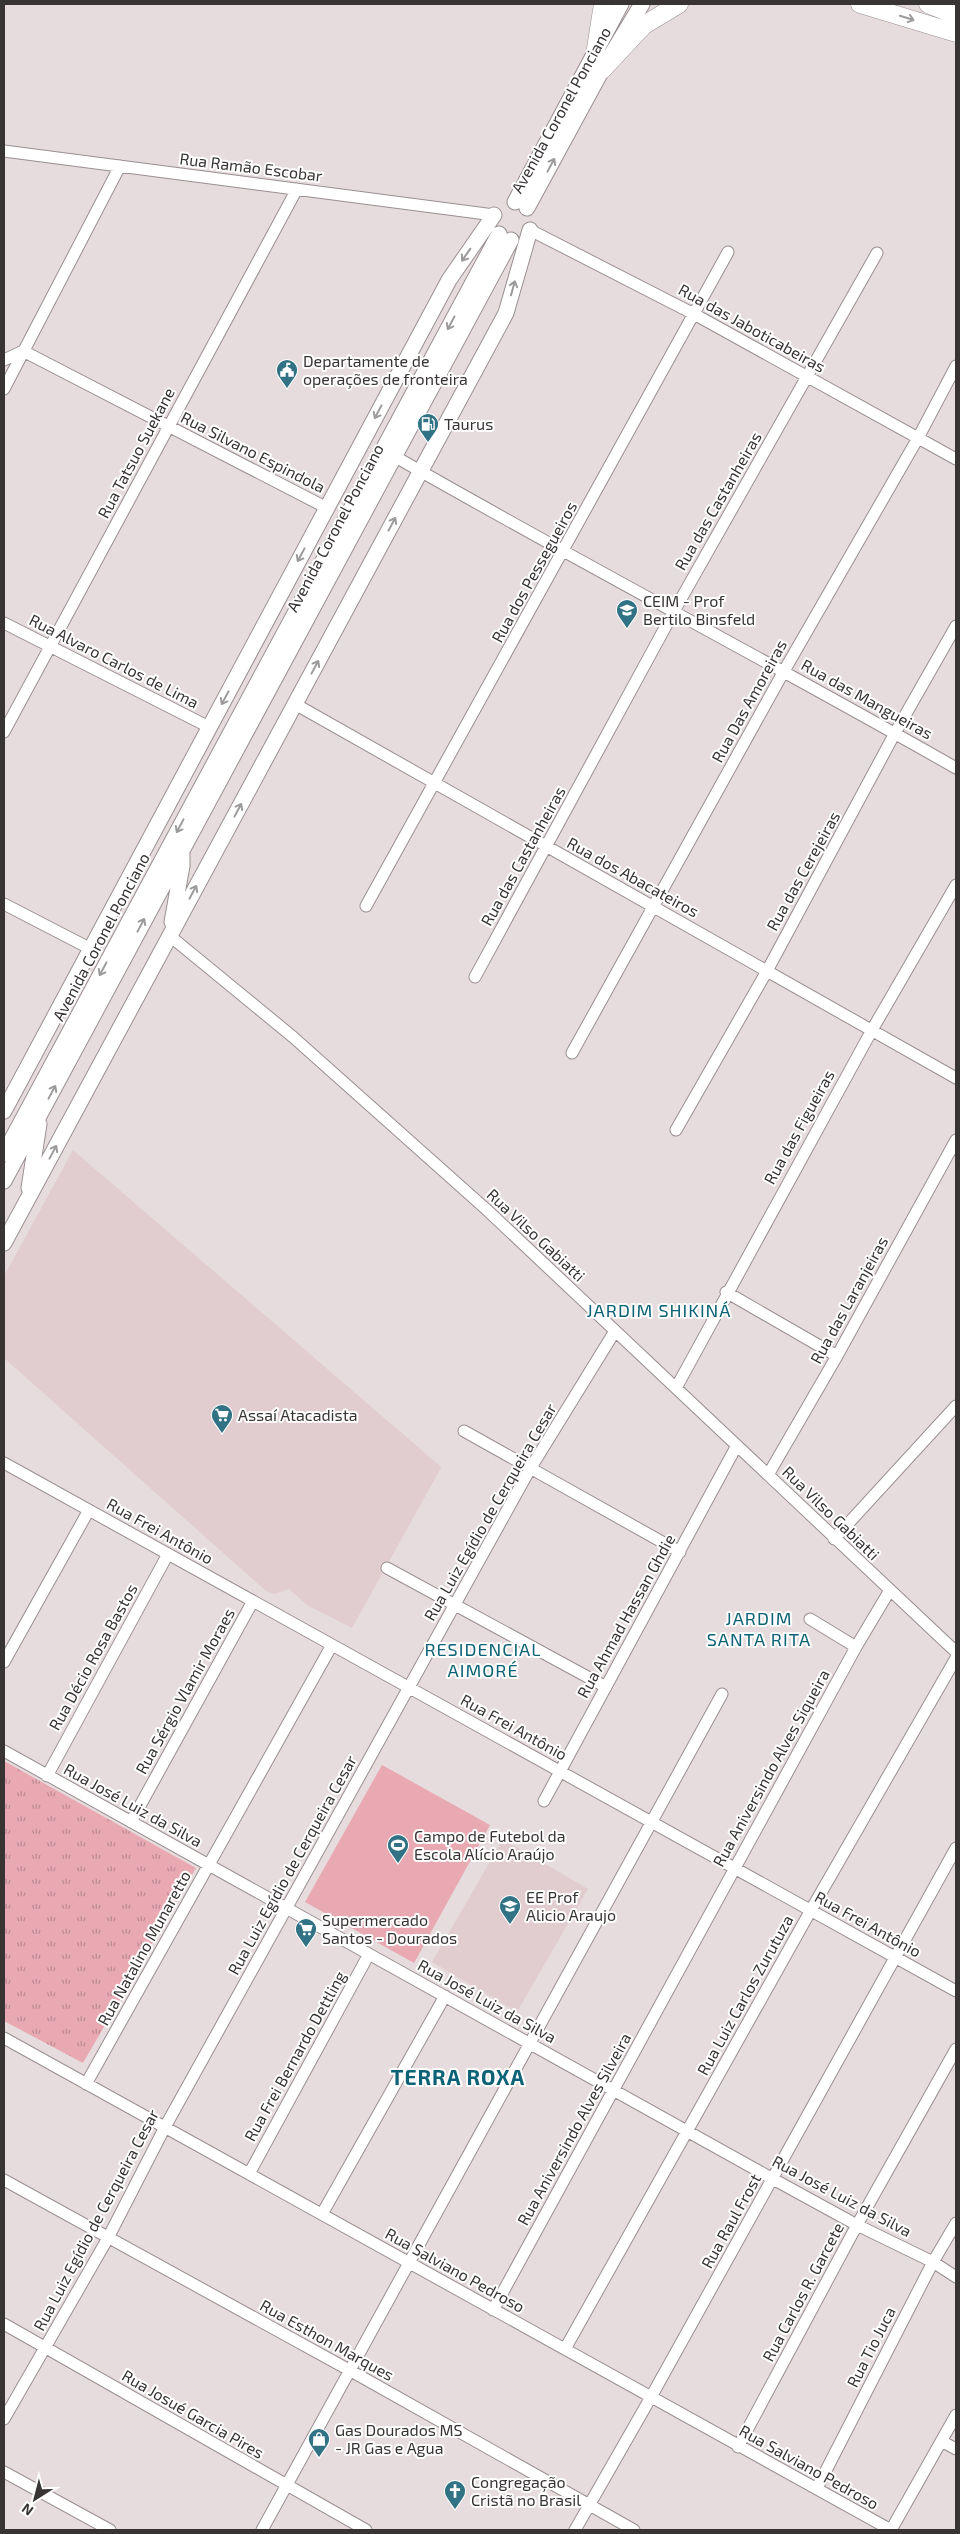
<svg xmlns="http://www.w3.org/2000/svg" width="960" height="2534" font-family="'Exo 2',sans-serif">
<defs>
<pattern id="grass-tufts" width="24" height="20" patternUnits="userSpaceOnUse" patternTransform="scale(1.25)"><rect width="24" height="20" fill="#e8a9b2"/><path d="M3 7l-1-3M5 7V3M7 7l1-3M15 17l-1-3M17 17v-4M19 17l1-3" fill="none" stroke="#bd8a92"/></pattern>
</defs>
<rect width="100%" height="100%" fill="#e7dcdd"/>
<!-- built -->
<path fill="#e1cdcf" d="M73,1150L440,1466L441,1468L352,1628L307,1605L289,1589L274,1594L266,1591L4,1358V1276Z
M503,1839L588,1889L517,2012L432,1962Z"/>
<!-- grass -->
<path fill="url(#grass-tufts)" d="M4,1761L196,1868L83,2063L4,2021Z"/>
<!-- pitch -->
<path fill="#e8a9b2" d="M382,1765L490,1825L414,1963L305,1902Z"/>
<g fill="none" stroke-linecap="round" stroke-linejoin="round">
<!-- minor casing -->
<g stroke="#9a8f90" stroke-width="13">
<path id="minor" d="M4,151L494,215
M530,230L694,314L956,459
M4,360L23,351L327,508
M4,389L120,166
M394,456C580,563 770,662 956,768
M4,623L209,727
M295,704L956,1078
M4,732L297,189
M4,904L91,949
M366,906L728,252
M170,936L293,1037L487,1210L956,1652
M475,977L673,613L877,253
M572,1053L784,671L918,438L956,366
M676,1130L767,971L895,733L956,626
M726,1292L837,1356
M676,1388L872,1030L956,885
M464,1431L680,1552
M4,1463L956,1991
M768,1475L837,1356L956,1140
M834,1539L956,1406
M387,1568L606,1687
M810,1619L856,1647
M4,1662L89,1510
M4,1751L773,2179L857,2225L933,2262L956,2277
M47,1776L168,1554
M544,1801L736,1447
M131,1822L253,1601
M4,2038L891,2530
M86,2084L332,1645
M249,2174L369,1954
M4,2180L351,2371L634,2530
M322,2214L445,1996
M493,2310L856,1647L890,1590
M4,2324L366,2530
M565,2349L811,1910L956,1658
M4,2419L108,2238L165,2127L530,1469L615,1331
M943,2442L956,2449
M738,2447L857,2225L956,2049
M4,2472L110,2530
M817,2488L933,2262L956,2223
M262,2530L722,1694
M575,2530L651,2397L956,1848
M891,2530L956,2415"/>
</g>
<!-- major casing -->
<g stroke="#9a8f90" stroke-width="17">
<path id="major" d="M515,202L621,4
M527,208L602,70L642,4
M172,922L182,866V854
M4,1111L449,280L494,215
M4,1154L499,234
M4,1181L511,240
M29,1188L39,1124
M4,1243L506,313L530,230"/>
</g>
<!-- highway casing -->
<g stroke="#9a8f90" stroke-width="19">
<path id="highway" d="M860,4L956,33
M928,4L956,15
M595,55L603,4
M602,70L644,25L679,4"/>
</g>
<!-- minor -->
<use href="#minor" stroke="#fff" stroke-width="11"/>
<!-- major -->
<use href="#major" stroke="#fff" stroke-width="15"/>
<!-- highway -->
<use href="#highway" stroke="#fff" stroke-width="18"/>
</g>
<!-- one-way arrows -->
<defs><path id="oneway-shaft" d="M-6 0H5M1.5-3L5.5 0L1.5 3" fill="none" stroke-width="1.6" stroke-linecap="round" stroke-linejoin="round" transform="scale(1.25)"/></defs>
<g stroke="#9c9a9a">
<use href="#oneway-shaft" transform="translate(907 18) rotate(17)"/>
<use href="#oneway-shaft" transform="translate(551 165) rotate(-62)"/>
<use href="#oneway-shaft" transform="translate(466 255) rotate(125)"/>
<use href="#oneway-shaft" transform="translate(513 288) rotate(-74)"/>
<use href="#oneway-shaft" transform="translate(451 323) rotate(118)"/>
<use href="#oneway-shaft" transform="translate(378 412) rotate(118)"/>
<use href="#oneway-shaft" transform="translate(392 524) rotate(-62)"/>
<use href="#oneway-shaft" transform="translate(301 555) rotate(118)"/>
<use href="#oneway-shaft" transform="translate(315 667) rotate(-62)"/>
<use href="#oneway-shaft" transform="translate(225 698) rotate(118)"/>
<use href="#oneway-shaft" transform="translate(238 810) rotate(-62)"/>
<use href="#oneway-shaft" transform="translate(180 826) rotate(118)"/>
<use href="#oneway-shaft" transform="translate(193 892) rotate(-62)"/>
<use href="#oneway-shaft" transform="translate(141 925) rotate(-62)"/>
<use href="#oneway-shaft" transform="translate(103 969) rotate(118)"/>
<use href="#oneway-shaft" transform="translate(52 1092) rotate(-62)"/>
<use href="#oneway-shaft" transform="translate(53 1152) rotate(-62)"/>
</g>
<!-- icons -->
<defs>
<g id="civic-pin" transform="scale(1.125)"><path d="M0 17L-7.5 6A9.5 9.5 0 1 1 7.5 6Z" fill="#317285" stroke="#fff"/><path d="M-.6-6.5H3V-4.5H.6V-3L4-1V1h2V6H-6V1h2V-1L-.6-3ZM-1.2 2.5V6h2.4V2.5Z" fill="#fff"/></g>
<g id="fuel-pin" transform="scale(1.125)"><path d="M0 17L-7.5 6A9.5 9.5 0 1 1 7.5 6Z" fill="#317285" stroke="#fff"/><path d="M-5.5-6h7V0h2V4h1.3V-2.5L3-4.5l.8-.8L6-3V5H2.5V1h-1V6h-7ZM-4.2-4.7v3.2H.2V-4.7Z" fill="#fff"/></g>
<g id="school-pin" transform="scale(1.125)"><path d="M0 17L-7.5 6A9.5 9.5 0 1 1 7.5 6Z" fill="#317285" stroke="#fff"/><path d="M0-5L7-2L0 1L-7-2ZM-4 1L0 2.5L4 1V4Q0 6-4 4Z" fill="#fff"/></g>
<g id="supermarket-pin" transform="scale(1.125)"><path d="M0 17L-7.5 6A9.5 9.5 0 1 1 7.5 6Z" fill="#317285" stroke="#fff"/><path d="M-6-5.5h2.5l.6 2H6L4.5 2H-2.5L-4.4-4H-6ZM-1.5 3.2a1.3 1.3 0 1 0 .1 0ZM3 3.2a1.3 1.3 0 1 0 .1 0Z" fill="#fff"/></g>
<g id="stadium-pin" transform="scale(1.125)"><path d="M0 17L-7.5 6A9.5 9.5 0 1 1 7.5 6Z" fill="#317285" stroke="#fff"/><path d="M0-5a6.5 5 0 1 0 0 10a6.5 5 0 1 0 0-10ZM-3.5-1.8h7v3.6h-7Z" fill="#fff"/></g>
<g id="shop-pin" transform="scale(1.125)"><path d="M0 17L-7.5 6A9.5 9.5 0 1 1 7.5 6Z" fill="#317285" stroke="#fff"/><path d="M-5-2.5h2.3a2.7 3.5 0 0 1 5.4 0H5L5.5 6h-11ZM-1.5-2.5h3a1.5 2.3 0 0 0-3 0Z" fill="#fff"/></g>
<g id="church-pin" transform="scale(1.125)"><path d="M0 17L-7.5 6A9.5 9.5 0 1 1 7.5 6Z" fill="#317285" stroke="#fff"/><path d="M-1.2-6h2.4v3.5h3.3v2.4h-3.3V6h-2.4V-.1h-3.3v-2.4h3.3Z" fill="#fff"/></g>
</defs>
<g fill-rule="evenodd">
<use href="#civic-pin" x="287" y="370"/>
<use href="#fuel-pin" x="428" y="424"/>
<use href="#school-pin" x="627" y="610"/>
<use href="#supermarket-pin" x="222" y="1415"/>
<use href="#stadium-pin" x="398" y="1845"/>
<use href="#school-pin" x="510" y="1906"/>
<use href="#supermarket-pin" x="306" y="1929"/>
<use href="#shop-pin" x="319" y="2439"/>
<use href="#church-pin" x="455" y="2491"/>
</g>
<g text-anchor="middle" stroke-width="4" stroke-linejoin="round" paint-order="stroke">
<!-- street labels -->
<g font-size="16" fill="#383434" stroke="#fff">
<text transform="translate(561 110) rotate(-61)" y="6">Avenida Coronel Ponciano</text>
<text transform="translate(251 167) rotate(7)" y="6">Rua Ramão Escobar</text>
<text transform="translate(752 328) rotate(29)" y="6">Rua das Jaboticabeiras</text>
<text transform="translate(253 452) rotate(27)" y="6">Rua Silvano Espindola</text>
<text transform="translate(136 453) rotate(-62)" y="6">Rua Tatsuo Suekane</text>
<text transform="translate(718 501) rotate(-60)" y="6">Rua das Castanheiras</text>
<text transform="translate(335 528) rotate(-62)" y="6">Avenida Coronel Ponciano</text>
<text transform="translate(534 572) rotate(-61)" y="6">Rua dos Pessegueiros</text>
<text transform="translate(114 661) rotate(27)" y="6">Rua Alvaro Carlos de Lima</text>
<text transform="translate(867 699) rotate(29)" y="6">Rua das Mangueiras</text>
<text transform="translate(749 701) rotate(-61)" y="6">Rua Das Amoreiras</text>
<text transform="translate(523 856) rotate(-61)" y="6">Rua das Castanheiras</text>
<text transform="translate(803 871) rotate(-61)" y="6">Rua das Cerejeiras</text>
<text transform="translate(633 877) rotate(29)" y="6">Rua dos Abacateiros</text>
<text transform="translate(101 937) rotate(-62)" y="6">Avenida Coronel Ponciano</text>
<text transform="translate(799 1127) rotate(-61)" y="6">Rua das Figueiras</text>
<text transform="translate(536 1235) rotate(43)" y="6">Rua Vilso Gabiatti</text>
<text transform="translate(849 1300) rotate(-61)" y="6">Rua das Laranjeiras</text>
<text transform="translate(490 1512) rotate(-60)" y="6">Rua Luiz Egídio de Cerqueira Cesar</text>
<text transform="translate(831 1513) rotate(44)" y="6">Rua Vilso Gabiatti</text>
<text transform="translate(160 1531) rotate(29)" y="6">Rua Frei Antônio</text>
<text transform="translate(626 1616) rotate(-61)" y="6">Rua Ahmad Hassan Ghdie</text>
<text transform="translate(93 1657) rotate(-61)" y="6">Rua Décio Rosa Bastos</text>
<text transform="translate(185 1691) rotate(-61)" y="6">Rua Sérgio Vlamir Moraes</text>
<text transform="translate(514 1727) rotate(29)" y="6">Rua Frei Antônio</text>
<text transform="translate(771 1768) rotate(-61)" y="6">Rua Aniversindo Alves Siqueira</text>
<text transform="translate(133 1805) rotate(29)" y="6">Rua José Luiz da Silva</text>
<text transform="translate(292 1865) rotate(-61)" y="6">Rua Luiz Egídio de Cerqueira Cesar</text>
<text transform="translate(868 1924) rotate(29)" y="6">Rua Frei Antônio</text>
<text transform="translate(144 1948) rotate(-61)" y="6">Rua Natalino Munaretto</text>
<text transform="translate(745 1995) rotate(-61)" y="6">Rua Luiz Carlos Zurutuza</text>
<text transform="translate(487 2001) rotate(29)" y="6">Rua José Luiz da Silva</text>
<text transform="translate(295 2056) rotate(-61)" y="6">Rua Frei Bernardo Dettling</text>
<text transform="translate(574 2129) rotate(-61)" y="6">Rua Aniversindo Alves Silveira</text>
<text transform="translate(842 2196) rotate(28)" y="6">Rua José Luiz da Silva</text>
<text transform="translate(96 2220) rotate(-62)" y="6">Rua Luiz Egídio de Cerqueira Cesar</text>
<text transform="translate(731 2221) rotate(-61)" y="6">Rua Raul Frost</text>
<text transform="translate(455 2270) rotate(29)" y="6">Rua Salviano Pedroso</text>
<text transform="translate(803 2292) rotate(-62)" y="6">Rua Carlos R. Garcete</text>
<text transform="translate(327 2340) rotate(29)" y="6">Rua Esthon Marques</text>
<text transform="translate(871 2347) rotate(-63)" y="6">Rua Tio Juca</text>
<text transform="translate(193 2414) rotate(30)" y="6">Rua Josué Garcia Pires</text>
<text transform="translate(809 2467) rotate(29)" y="6">Rua Salviano Pedroso</text>
</g>
<!-- poi labels -->
<g font-size="16" fill="#383434" stroke="#fff" text-anchor="start">
<text x="303" y="367">Departamente de<tspan x="303" dy="18">operações de fronteira</tspan></text>
<text x="444" y="430">Taurus</text>
<text x="643" y="607">CEIM - Prof<tspan x="643" dy="18">Bertilo Binsfeld</tspan></text>
<text x="238" y="1421">Assaí Atacadista</text>
<text x="414" y="1842">Campo de Futebol da<tspan x="414" dy="18">Escola Alício Araújo</tspan></text>
<text x="526" y="1903">EE Prof<tspan x="526" dy="18">Alicio Araujo</tspan></text>
<text x="322" y="1926">Supermercado<tspan x="322" dy="18">Santos - Dourados</tspan></text>
<text x="335" y="2436">Gas Dourados MS<tspan x="335" dy="18">- JR Gas e Agua</tspan></text>
<text x="471" y="2488">Congregação<tspan x="471" dy="18">Cristã no Brasil</tspan></text>
</g>
<!-- neighbourhood labels -->
<g font-size="18" letter-spacing="1" fill="#0c6276" stroke="#fff">
<text x="659" y="1317">JARDIM SHIKINÁ</text>
<text x="759" y="1625">JARDIM<tspan x="759" dy="21">SANTA RITA</tspan></text>
<text x="483" y="1656">RESIDENCIAL<tspan x="483" dy="21">AIMORÉ</tspan></text>
</g>
<!-- district labels -->
<g font-size="21" font-weight="bold" letter-spacing="1" fill="#0c6276" stroke="#fff">
<text x="458" y="2085">TERRA ROXA</text>
</g>
</g>
<!-- border -->
<rect width="960" height="2534" fill="none" stroke="#383434" stroke-width="10"/>
<!-- north arrow -->
<g transform="translate(35 2499) rotate(216)" stroke="#ffffff" stroke-width="4" paint-order="stroke">
<path d="M0-4L9 19L0 12L-9 19Z" fill="#383434"/>
<text y="-8" font-size="14" font-weight="bold" text-anchor="middle" fill="#383434">N</text>
</g>
</svg>
